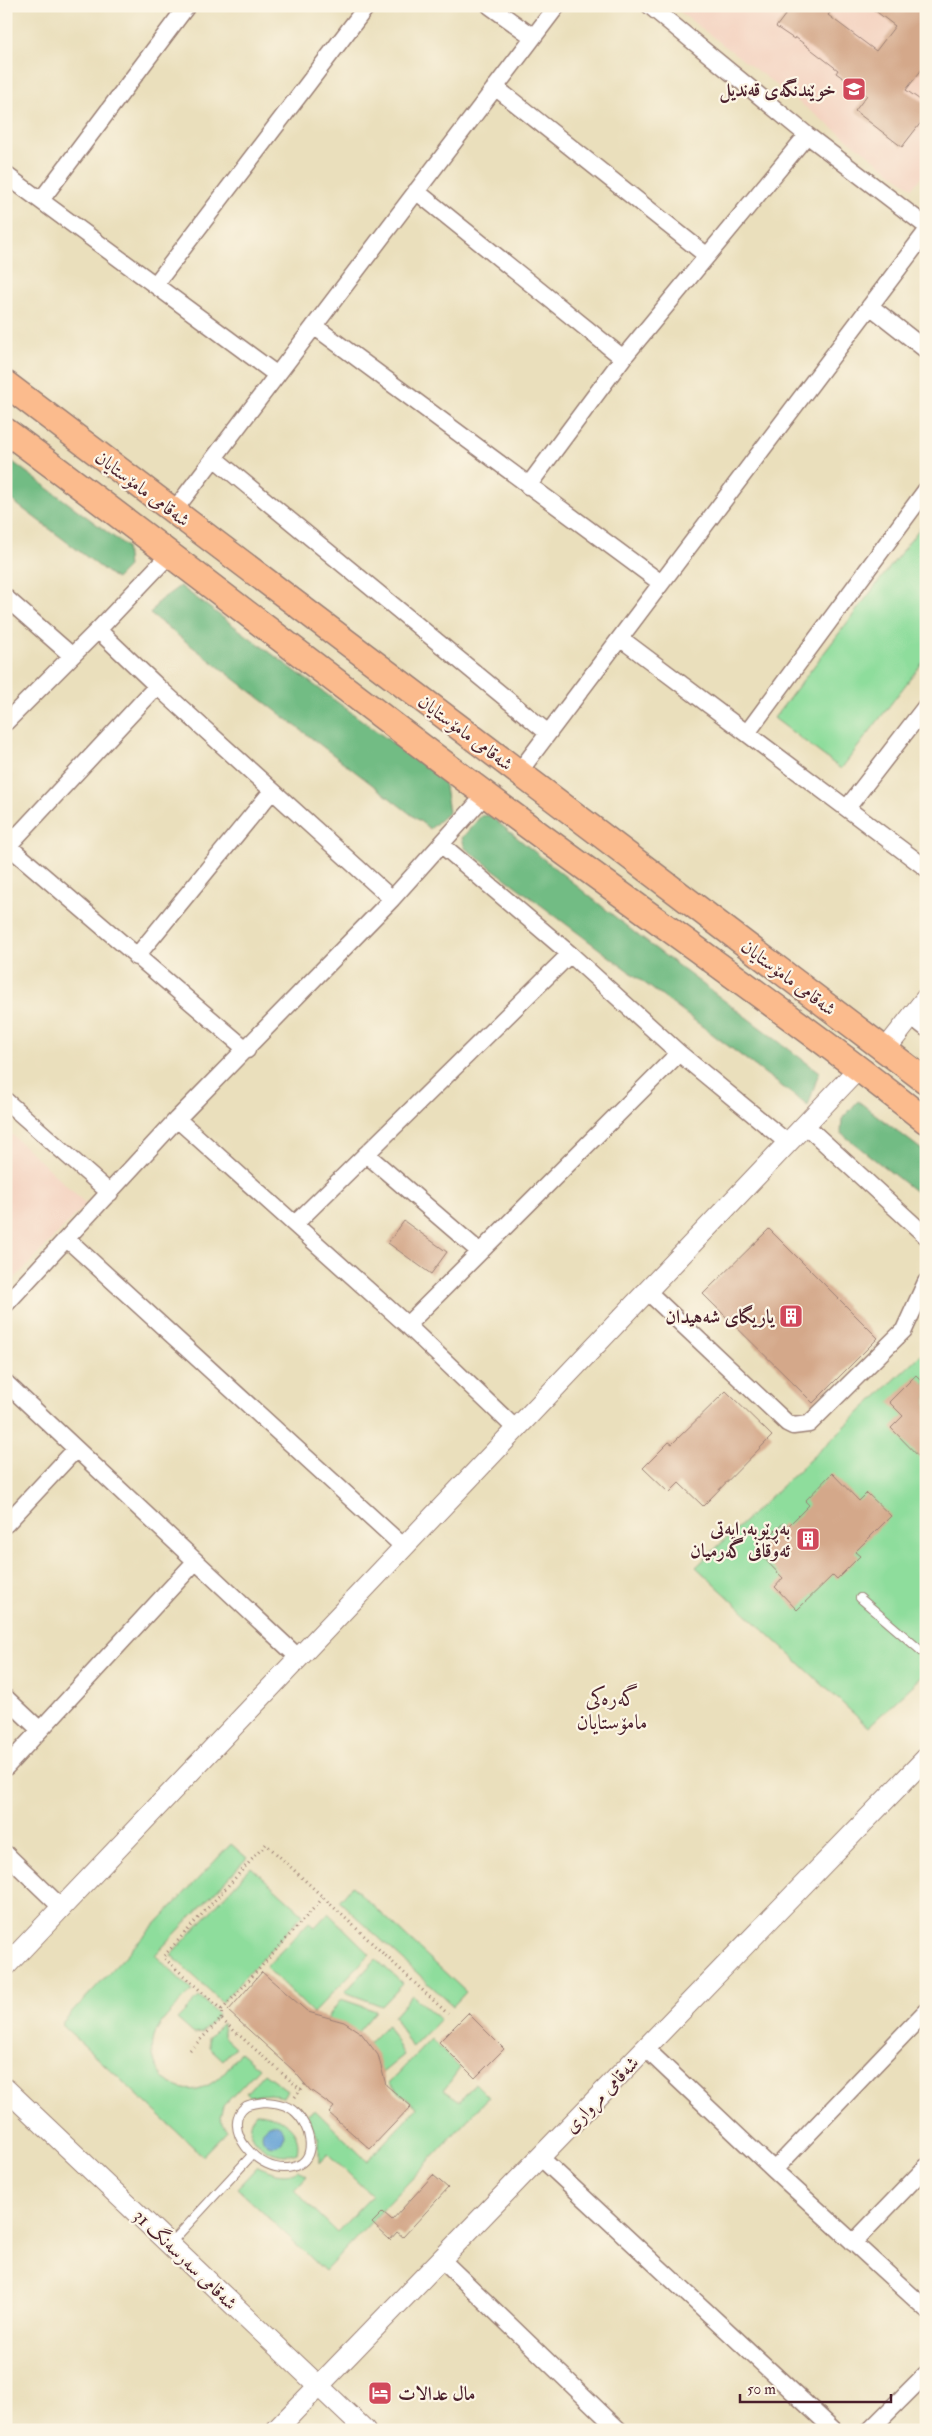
<svg xmlns="http://www.w3.org/2000/svg" width="932" height="2436" font-family="'IM FELL Double Pica',Amiri,serif">
<rect width="100%" height="100%" fill="#fcf5e5"/>
<filter id="ink" filterUnits="userSpaceOnUse"><feTurbulence type="fractalNoise" baseFrequency=".02" numOctaves="2"/><feDisplacementMap in="SourceGraphic" scale="10" xChannelSelector="R" yChannelSelector="G"/><feConvolveMatrix kernelMatrix="1 2 1 2 8 2 1 2 1" color-interpolation-filters="sRGB"/></filter>
<filter id="wash" filterUnits="userSpaceOnUse"><feTurbulence type="fractalNoise" baseFrequency=".0096" numOctaves="4" result="noise"/><feDisplacementMap in="SourceGraphic" scale="20" xChannelSelector="R" yChannelSelector="G"/><feGaussianBlur stdDeviation="1.12" result="paint"/><feColorMatrix in="noise" values="0 0 0 0 0 0 0 0 0 0 0 0 0 0 0 0 0 1.4 0 .05"/><feComposite in="paint" operator="in"/></filter>
<g filter="url(#wash)">
<rect width="100%" height="100%" fill="#eadfbc"/>
<!-- built -->
<path fill="#f4d3c1" d="M672,6H926V172L912,188Z
M6,1129L86,1204L6,1288Z"/>
<!-- green -->
<path fill="#8edd9c" stroke="#6c7e64" d="M926,520V658L841,769L774,718Z
M926,1350V1673L868,1727L696,1567Z
M231,1844L247,1858L155,1955L192,1991C182,2002 161,2019 156,2032C142,2063 172,2100 204,2087C220,2081 230,2065 240,2052L259,2068L223,2106L220,2117L227,2131L203,2156L61,2024Z
M251,1867L303,1914L222,2002L171,1955Z
M352,1886L466,1992L453,2006L339,1901Z
M328,1913L370,1954L313,2013L266,1967L309,1922L315,1927Z
M376,1959L403,1984L382,2006L345,1992Z
M412,1995L440,2019L412,2048L394,2016Z
M199,1997L218,2014L202,2033L194,2034L177,2019Z
M341,1999L376,2011L357,2033L326,2020Z
M223,2023V2036L235,2047L223,2060L209,2047V2037Z
M387,2025L404,2055L382,2073L367,2045Z
M431,2039L460,2068L444,2090L460,2101L475,2083L489,2097L325,2271L237,2188L258,2166C271,2172 285,2178 298,2170L307,2176L294,2190L337,2232L372,2196L328,2154L319,2163V2140L307,2115L315,2110L367,2161L417,2108L389,2083Z
M264,2073L287,2090L283,2097L270,2094L250,2096L246,2093Z
M256,2113C278,2114 303,2128 297,2153C273,2162 237,2138 256,2113Z"/>
<!-- forest -->
<path fill="#72bc84" stroke="#5e6e58" d="M6,457L126,546L128,567L116,579L6,496Z
M180,586L444,781L449,812L430,829L150,614L159,601Z
M489,815L640,937L819,1072L808,1106L465,848L462,838L481,816Z
M858,1101L926,1153V1200L841,1133L842,1119Z"/>
<!-- water -->
<path fill="#64a1d5" stroke="#576080" d="M262 2135a11 11 0 1 1 22 0a11 11 0 1 1-22 0Z"/>
<g id="blocks">
<!-- building -->
<path fill="#d4a88a" d="M792,6H835L828,15L876,51L895,26L869,6H926V64L906,90L926,104V116L902,147L855,111L867,95L836,73L838,70L795,37L794,39L776,27Z
M404,1221L447,1252L431,1274L388,1243Z
M769,1229L878,1338L813,1403L703,1294Z
M916,1375L926,1385V1464L891,1428L903,1416L889,1402Z
M726,1391L772,1436L703,1506L679,1483L669,1493L643,1468L669,1442L672,1444Z
M832,1473L859,1501L867,1493L891,1516L855,1552L860,1556L837,1579L833,1575L797,1610L775,1587L783,1578L756,1550L783,1523L787,1527L809,1505L805,1501Z
M262,1972L308,2012L344,2022L361,2033L378,2055L386,2085L411,2106L370,2149L329,2113L334,2107L310,2090L294,2071L228,2011Z
M468,2013L504,2049L475,2078L439,2042Z
M433,2175L448,2188L403,2237L397,2232L390,2240L372,2223L383,2212L392,2220Z"/>
</g>
</g>
<g filter="url(#ink)">
<use href="#blocks" fill-opacity="0" stroke="#9a7f74" stroke-width="1"/>
<g fill="none" stroke-linecap="round" stroke-linejoin="round">
<!-- service casing -->
<g stroke="#9a7f74" stroke-width="10">
<path id="service" d="M860,1598L926,1655
M265,2102C275,2103 286,2104 294,2111C310,2124 320,2160 293,2167C257,2176 219,2125 246,2106C251,2103 259,2103 265,2102Z
M170,2244L252,2155"/>
</g>
<!-- minor casing -->
<g stroke="#9a7f74" stroke-width="19">
<path id="minor" d="M490,6L533,37
M650,6L807,135L926,226
M495,87L706,255
M6,175L277,375
M416,191L623,358
M41,200L187,6
M155,285L367,6
M870,306L926,350
M314,326L661,583
M214,458L548,733
M528,486L623,358L807,135
M173,512L557,6
M6,598L71,655
M98,630L157,686L392,899
M620,638L926,868
M6,722L98,630L171,553
M747,733L926,490
M519,772L926,232
M847,808L926,706
M6,844L247,1050
M442,845L570,954L679,1053L788,1143
M8,846L157,686
M136,957L272,791
M912,1017L926,1028
M6,1101L110,1193
M177,1119L407,1325L516,1429
M805,1125L926,1236
M366,1154L480,1252
M296,1223L570,954
M67,1239L404,1547
M647,1291L787,1423L793,1426L809,1424L904,1330L926,1282
M6,1304L177,1119L392,899L485,795
M407,1325L679,1053
M6,1383L299,1658
M6,1524L76,1449
M6,1698L40,1730
M6,1767L195,1562
M6,1854L62,1908
M645,2048L774,2170L926,2309
M540,2157L834,2430
M774,2170L926,2011
M853,2243L926,2167
M441,2259L619,2430
M870,2430L926,2374"/>
</g>
<!-- tertiary casing -->
<g stroke="#9a7f74" stroke-width="22">
<path id="tertiary" d="M885,1050L926,998
M6,1966L859,1068
M6,2089L365,2430
M276,2430L926,1758"/>
</g>
<!-- primary casing -->
<g stroke="#9a7f74" stroke-width="28">
<path id="primary" d="M6,384L926,1081
M6,431C167,550 324,674 485,794C631,904 782,1007 926,1121"/>
</g>
<!-- path -->
<path stroke="#9a7f74" stroke-width="3" stroke-dasharray="1 4" stroke-linecap="butt" d="M222,2010L323,1898
M221,2019L222,2010L163,1957L266,1844L448,2014
M190,2050L221,2019L301,2090
M295,2097L305,2084"/>
<!-- service -->
<use href="#service" stroke="#fff" stroke-width="8"/>
<!-- minor -->
<use href="#minor" stroke="#fff" stroke-width="16"/>
<!-- tertiary -->
<use href="#tertiary" stroke="#fff" stroke-width="20"/>
<!-- primary -->
<use href="#primary" stroke="#fbbb8d" stroke-width="25"/>
</g>
</g>
<!-- icons -->
<defs>
<g id="school-square" transform="scale(1.25)"><rect x="-9" y="-9" width="18" height="18" rx="4" fill="#d1495b" stroke="#fcf5e5"/><path d="M0-5L7-2L0 1L-7-2ZM-4 1L0 2.5L4 1V4Q0 6-4 4Z" fill="#fff"/></g>
<g id="building-square" transform="scale(1.25)"><rect x="-9" y="-9" width="18" height="18" rx="4" fill="#d1495b" stroke="#fcf5e5"/><path d="M-4-6H4V6H1V3H-1V6H-4ZM-2.5-4.3h1.7v1.8h-1.7ZM.8-4.3h1.7v1.8H.8ZM-2.5-1h1.7V.8h-1.7ZM.8-1h1.7V.8H.8Z" fill="#fff"/></g>
<g id="hotel-square" transform="scale(1.25)"><rect x="-9" y="-9" width="18" height="18" rx="4" fill="#d1495b" stroke="#fcf5e5"/><path d="M-6-4.5h1.5V1H6V5H4.5V3h-9V5H-6ZM-4 0a1.8 1.8 0 1 1 3.6 0ZM.5 0V-2.5h3Q6-2.5 6 0Z" fill="#fff"/></g>
</defs>
<g fill-rule="evenodd">
<use href="#school-square" x="854" y="89"/>
<use href="#building-square" x="791" y="1316"/>
<use href="#building-square" x="808" y="1539"/>
<use href="#hotel-square" x="380" y="2393"/>
</g>
<g text-anchor="middle" stroke-width="4.5" stroke-linejoin="round" paint-order="stroke">
<!-- poi labels -->
<g font-size="19" font-weight="bold" fill="#4a1f2b" stroke="#fcf5e5" text-anchor="end">
<text x="836" y="96">خوێندنگەی قەندیل</text>
<text x="774" y="1323">یاریگای شەهیدان</text>
<text x="790" y="1535">بەڕێوبەرایەتی<tspan x="790" dy="22">ئەوقافی گەرمیان</tspan></text>
<text x="398" y="2400" text-anchor="start">مال عدالات</text>
</g>
<!-- street labels -->
<g font-size="19" fill="#4a1f2b" stroke="#fcf5e5">
<text transform="translate(143 488) rotate(37)" y="7">شەقامی مامۆستایان</text>
<text transform="translate(466 732) rotate(37)" y="7">شەقامی مامۆستایان</text>
<text transform="translate(789 977) rotate(37)" y="7">شەقامی مامۆستایان</text>
<text transform="translate(601 2094) rotate(-46)" y="7">شەقامی مرواری</text>
<text transform="translate(186 2259) rotate(44)" y="7">شەقامی سەرسەنگ 31</text>
</g>
<!-- quarter labels -->
<g font-size="21" fill="#4a1f2b" stroke="#fcf5e5">
<text x="612" y="1705">گەرەکی<tspan x="612" dy="24">مامۆستایان</tspan></text>
</g>
</g>
<!-- margin -->
<rect width="932" height="2436" fill="none" stroke="#fcf5e5" stroke-width="25"/>
<!-- scale -->
<path d="M740 2394v8h151v-8" fill="none" stroke="#4a1f2b" stroke-width="2.5"/>
<text x="747" y="2394" font-size="15" fill="#4a1f2b" stroke="#fcf5e5" stroke-width="4" paint-order="stroke">50 m</text>
</svg>
